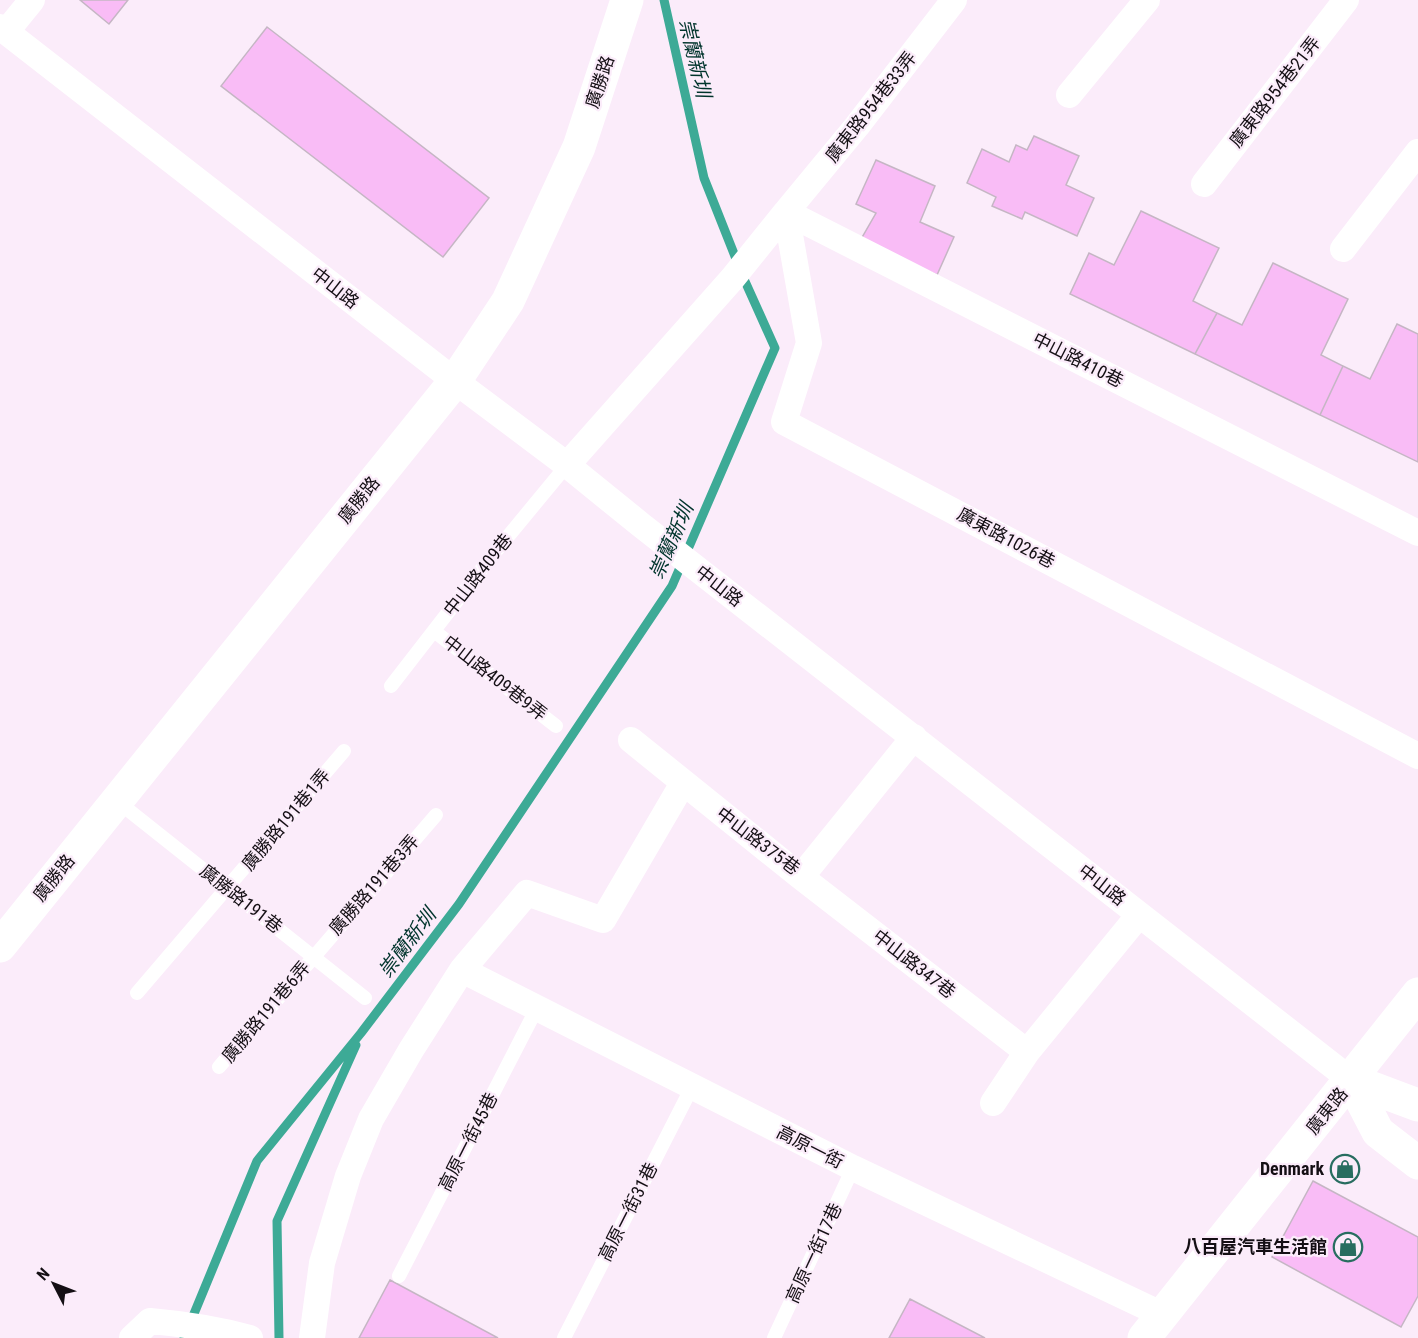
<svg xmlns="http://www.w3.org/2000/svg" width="1418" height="1338" font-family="'Roboto Condensed','Noto Sans TC',sans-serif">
<rect width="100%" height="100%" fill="#fbecfa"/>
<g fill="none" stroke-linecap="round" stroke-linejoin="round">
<!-- stream -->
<path stroke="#3daa96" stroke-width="9" d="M184,1338L257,1161L361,1033L459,904L672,586L775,348L744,279L704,178L664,0
M279,1338L277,1221L356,1045"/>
</g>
<!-- building -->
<path fill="#f9bcf6" stroke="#c5b6c4" stroke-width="1.5" d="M80,0H128L109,24Z
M267,27L489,198L443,257L221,86Z
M1034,136L1079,156L1066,185L1094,198L1077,236L1025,212L1022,219L992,206L996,197L967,183L982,149L1009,162L1016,145L1027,150Z
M876,160L935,186L920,222L954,237L937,275L860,241L876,213L856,204Z
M1141,211L1219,248L1193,301L1217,313L1195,354L1070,294L1089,253L1114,265Z
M1273,263L1348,299L1321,355L1343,366L1320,415L1195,354L1217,313L1242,325Z
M1397,324L1418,334V462L1320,415L1343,366L1370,379Z
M1313,1181L1418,1237V1296L1401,1327L1272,1257Z
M390,1280L498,1338H359Z
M910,1299L985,1338H889Z"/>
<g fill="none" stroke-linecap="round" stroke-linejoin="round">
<!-- lane -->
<path stroke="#fff" stroke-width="14" d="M434,631L556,726
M391,686L491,557L567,465
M117,801L365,998
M137,993L344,751
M219,1067L436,815
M399,1276L537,1008
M564,1338L692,1087
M774,1338L853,1168"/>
<!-- street -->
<path stroke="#fff" stroke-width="26" d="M954,0L857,126L786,212L809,343L784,422L1418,756
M0,27L455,381L567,465L641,525L1351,1080
M6,32L32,0
M1069,95L1147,0
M1204,184L1346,0
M1343,249L1418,152
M567,465L732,279L786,212L1418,533
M631,740L801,877L1027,1052
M801,877L914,737
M462,970L853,1168L1163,1315
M993,1103L1027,1052L1139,915
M132,1338L150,1321C184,1324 217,1329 250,1338
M312,1338L322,1263L348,1176L371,1119L411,1050L462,970L527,893L603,920L683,783"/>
<!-- secondary -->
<path stroke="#fff" stroke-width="33" d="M0,946L455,381L508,301L579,147L627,0
M1351,1080L1378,1132L1418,1163
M1351,1080L1418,1105
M1144,1338L1418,994"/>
</g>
<!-- icons -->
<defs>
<g id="shop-ring" transform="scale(1.5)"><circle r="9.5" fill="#fbecfa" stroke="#286d60" stroke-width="1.5"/><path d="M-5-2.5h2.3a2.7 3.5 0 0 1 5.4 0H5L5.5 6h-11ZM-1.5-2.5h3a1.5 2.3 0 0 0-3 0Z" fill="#286d60"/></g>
</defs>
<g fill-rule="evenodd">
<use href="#shop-ring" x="1345" y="1169"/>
<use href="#shop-ring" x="1348" y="1247"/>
</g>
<g text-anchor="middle" stroke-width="4.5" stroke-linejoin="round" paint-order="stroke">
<!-- street labels -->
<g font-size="18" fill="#140f14" stroke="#fbecfa">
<text transform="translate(600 82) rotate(-72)" y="6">廣勝路</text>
<text transform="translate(1275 92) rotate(-52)" y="6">廣東路954巷21弄</text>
<text transform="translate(871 107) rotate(-52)" y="6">廣東路954巷33弄</text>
<text transform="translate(335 288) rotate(38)" y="6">中山路</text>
<text transform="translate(1078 360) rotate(27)" y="6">中山路410巷</text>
<text transform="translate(359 500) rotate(-51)" y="6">廣勝路</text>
<text transform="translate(1006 538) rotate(28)" y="6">廣東路1026巷</text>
<text transform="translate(478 575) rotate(-52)" y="6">中山路409巷</text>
<text transform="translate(719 586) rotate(38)" y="6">中山路</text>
<text transform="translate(495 678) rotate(38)" y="6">中山路409巷9弄</text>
<text transform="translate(286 820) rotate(-50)" y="6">廣勝路191巷1弄</text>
<text transform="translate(758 841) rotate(37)" y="6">中山路375巷</text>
<text transform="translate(54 878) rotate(-51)" y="6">廣勝路</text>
<text transform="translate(374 885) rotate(-49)" y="6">廣勝路191巷3弄</text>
<text transform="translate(1102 885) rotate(38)" y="6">中山路</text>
<text transform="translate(241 899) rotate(38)" y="6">廣勝路191巷</text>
<text transform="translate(914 964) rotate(38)" y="6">中山路347巷</text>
<text transform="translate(266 1012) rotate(-50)" y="6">廣勝路191巷6弄</text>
<text transform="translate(1327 1111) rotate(-51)" y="6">廣東路</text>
<text transform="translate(468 1142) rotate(-63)" y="6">高原一街45巷</text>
<text transform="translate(810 1147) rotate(27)" y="6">高原一街</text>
<text transform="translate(628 1212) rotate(-63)" y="6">高原一街31巷</text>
<text transform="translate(814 1253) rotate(-65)" y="6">高原一街17巷</text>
</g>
<!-- poi labels -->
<g font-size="18" font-weight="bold" fill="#140f14" stroke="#fbecfa" text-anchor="end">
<text x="1324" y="1175">Denmark</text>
<text x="1327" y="1253">八百屋汽車生活館</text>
</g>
<!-- water labels -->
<g font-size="20" font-style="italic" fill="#01342c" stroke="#fbecfa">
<text transform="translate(695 58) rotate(77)" y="7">崇蘭新圳</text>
<text transform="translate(671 541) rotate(-66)" y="7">崇蘭新圳</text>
<text transform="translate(407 943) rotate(-53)" y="7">崇蘭新圳</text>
</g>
</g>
<!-- north arrow -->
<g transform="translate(54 1284) rotate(312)" stroke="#fbecfa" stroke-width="4.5" paint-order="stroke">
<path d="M0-4.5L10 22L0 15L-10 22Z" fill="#140f14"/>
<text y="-9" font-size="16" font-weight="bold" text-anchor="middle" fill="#140f14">N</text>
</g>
</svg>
